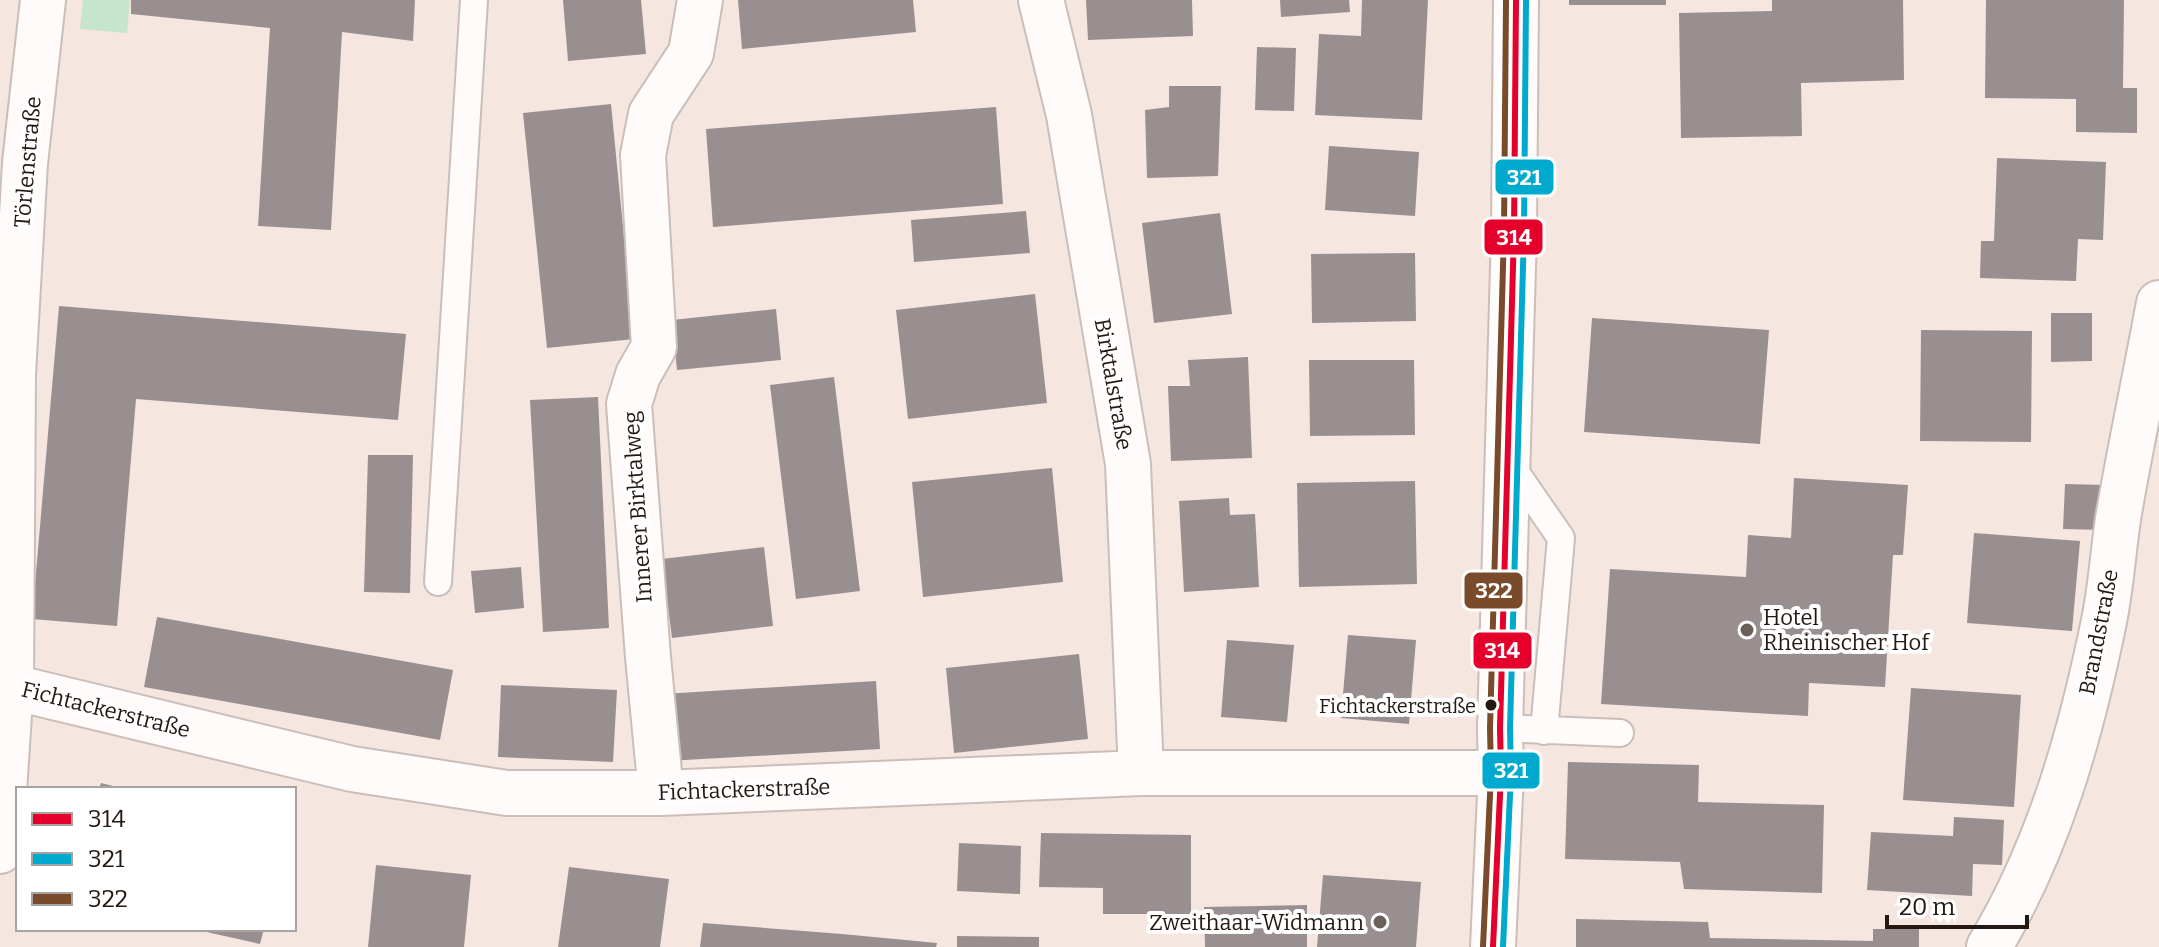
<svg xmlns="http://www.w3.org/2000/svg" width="2159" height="947" font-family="Bitter,serif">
<rect width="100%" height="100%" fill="#f5e6e0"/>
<!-- green -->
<path fill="#c6e5cb" d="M83,0H130L127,33L80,29Z"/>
<!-- building -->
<path fill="#9a8f90" d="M131,0H415L413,41L342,32L331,230L258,226L270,28L131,14Z
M563,0H641L646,54L568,61Z
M738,0H913L916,32L742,49Z
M1086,0H1192L1193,36L1088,40Z
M1280,0H1349L1350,12L1281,17Z
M1362,0H1428L1422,120L1315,115L1319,34L1361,36Z
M1569,0H1666V5H1569Z
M1772,0H1903L1904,80L1801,83L1802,136L1681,138L1679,13L1772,11Z
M1986,0H2124L2123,88H2137V133L2076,132V99L1985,98Z
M1257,47L1296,48L1294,111L1255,110Z
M1169,86H1221L1218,176L1147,178L1145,110L1169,107Z
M611,104L634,339L547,348L523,113Z
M996,107L1003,204L713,227L706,129Z
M1329,146L1419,152L1415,216L1325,210Z
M1997,158L2106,162L2103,240L2078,239L2076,281L1980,278L1981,241H1994Z
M1026,211L1030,253L914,262L911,220Z
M1220,213L1232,314L1154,323L1142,223Z
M1415,253L1416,321L1312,323L1311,254Z
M1035,294L1047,403L908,419L896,310Z
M59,306L406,334L398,420L136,399L117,626L32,619Z
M776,309L781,360L677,370L672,320Z
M2051,313H2092V361L2051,362Z
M1592,318L1769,330L1760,444L1584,432Z
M1921,330L2032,331L2031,442L1920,441Z
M1248,357L1252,458L1171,461L1168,386H1190L1188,360Z
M1309,360H1414L1415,435L1310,436Z
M834,377L860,591L796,599L770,385Z
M598,397L609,628L543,632L530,400Z
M368,455H413L410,593L364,592Z
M1052,468L1063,582L923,597L912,482Z
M1794,478L1908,485L1903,555H1893L1885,687L1809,683L1808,716L1601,704L1610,569L1746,577L1748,535L1791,538Z
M1415,481L1417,584L1299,587L1297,483Z
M2065,484L2106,485L2105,530L2063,529Z
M1229,498L1230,515L1255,514L1259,587L1184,592L1179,501Z
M1974,533L2080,541L2072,631L1967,623Z
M764,547L773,626L672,638L662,559Z
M521,567L524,608L475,613L471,571Z
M157,617L453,670L440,740L144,687Z
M1348,635L1416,640L1409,724L1341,718Z
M1227,640L1294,645L1287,722L1221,717Z
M1079,654L1088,739L954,753L946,668Z
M876,681L880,749L667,761L663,694Z
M501,685L617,690L613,762L498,757Z
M1911,688L2021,695L2014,807L1903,800Z
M1568,762L1699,765L1698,802L1824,805L1822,893L1684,889L1680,862L1565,859Z
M101,783L121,788V789H99Z
M1954,817L2004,820L2002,865L1973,864L1972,896L1867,890L1871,832L1953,836Z
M1041,833L1191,835V914H1103V888L1039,887Z
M959,843L1021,846L1020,894L957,891Z
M376,865L471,875L464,947H368Z
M569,867L669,879L660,947H558Z
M1323,875L1421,882L1416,947H1317Z
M1307,905V947H1205L1204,907Z
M1576,919L1708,922L1710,938L1873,941V929H1919V947H1576Z
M703,923L842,934L937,943L936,947H700Z
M193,929H264L260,944Z
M957,936L1039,937V947H957Z"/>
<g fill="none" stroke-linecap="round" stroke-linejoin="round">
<!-- service casing -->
<g stroke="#cbbeb9" stroke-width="30">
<path id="service" d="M1510,464L1561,538L1544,731
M438,582L474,0
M1500,728L1620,733"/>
</g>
<!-- minor casing -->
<g stroke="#cbbeb9" stroke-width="48">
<path id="minor" d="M1041,0L1069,115L1128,464L1141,773
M0,684L352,769L507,793H661L1141,773H1501
M661,793L648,657L629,404L638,375L654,347L643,155L651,114L691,53L700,0
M0,851L11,685L13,374L25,163L43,0
M1989,947C2049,848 2081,734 2104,621C2111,587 2113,553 2118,519C2130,447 2146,375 2159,303"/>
</g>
<!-- primary casing -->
<g stroke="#cbbeb9" stroke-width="48">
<path id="primary" d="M1493,947L1501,773L1500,728L1514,231L1516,0"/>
</g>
<!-- service -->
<use href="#service" stroke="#fefbfa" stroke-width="26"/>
<!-- minor -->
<use href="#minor" stroke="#fefbfa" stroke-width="44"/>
<!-- primary -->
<use href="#primary" stroke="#fefbfa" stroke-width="44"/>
<!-- bus-1 casing -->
<g stroke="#fff" stroke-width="12">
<path id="bus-1" d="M1493,947L1501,773L1500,728L1514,231L1516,0"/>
</g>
<!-- bus-2 casing -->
<g stroke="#fff" stroke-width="12">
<path id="bus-2" d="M1503,947L1511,773L1510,728L1524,231L1526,0"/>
</g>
<!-- bus-3 casing -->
<g stroke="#fff" stroke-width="12">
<path id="bus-3" d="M1483,947L1491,773L1490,728L1504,231L1506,0"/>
</g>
<!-- bus-1 -->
<use href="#bus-1" stroke="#e4002b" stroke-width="6"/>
<!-- bus-2 -->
<use href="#bus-2" stroke="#00a9ce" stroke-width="6"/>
<!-- bus-3 -->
<use href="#bus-3" stroke="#7a4b2a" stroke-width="6"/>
</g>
<!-- markers -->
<g fill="#6c605a" stroke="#fff" stroke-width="3">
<circle cx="1747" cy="630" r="8"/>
<circle cx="1380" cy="922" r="8"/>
</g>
<circle fill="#231812" stroke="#fff" stroke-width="3" cx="1491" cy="705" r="7"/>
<g text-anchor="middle" stroke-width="8" stroke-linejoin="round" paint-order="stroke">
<!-- bus labels -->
<g font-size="20" fill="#231812" stroke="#fff" text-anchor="end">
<text x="1476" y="713">Fichtackerstraße</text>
</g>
<!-- street labels -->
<g font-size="22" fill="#231812" stroke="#fff">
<text transform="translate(27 162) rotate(-85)" y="8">Törlenstraße</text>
<text transform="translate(1114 384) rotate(80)" y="8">Birktalstraße</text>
<text transform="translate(637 507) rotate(-94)" y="8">Innerer Birktalweg</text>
<text transform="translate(2098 632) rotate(-79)" y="8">Brandstraße</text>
<text transform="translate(106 709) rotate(14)" y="8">Fichtackerstraße</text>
<text transform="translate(744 789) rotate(-2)" y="8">Fichtackerstraße</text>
</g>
<!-- poi labels -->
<g font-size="22" fill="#231812" stroke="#fff" text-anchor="start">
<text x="1763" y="625">Hotel<tspan x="1763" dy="25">Rheinischer Hof</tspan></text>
<text x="1364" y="930" text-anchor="end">Zweithaar-Widmann</text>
</g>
</g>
<g stroke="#fff" stroke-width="3">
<rect x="1494" y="158" width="61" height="38" rx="8" fill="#00a9ce"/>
<rect x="1483" y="218" width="61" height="38" rx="8" fill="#e4002b"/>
<rect x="1463" y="571" width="61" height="39" rx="8" fill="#7a4b2a"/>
<rect x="1472" y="631" width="61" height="39" rx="8" fill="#e4002b"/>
<rect x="1481" y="751" width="60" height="39" rx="8" fill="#00a9ce"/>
</g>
<g font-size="22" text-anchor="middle" font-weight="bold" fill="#fff">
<text x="1524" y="185">321</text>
<text x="1514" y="245">314</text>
<text x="1494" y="598">322</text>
<text x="1502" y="658">314</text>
<text x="1511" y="778">321</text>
</g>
<!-- legend -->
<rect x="16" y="787" width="280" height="144" fill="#ffffff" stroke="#a7a3a0" stroke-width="2"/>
<rect x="32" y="813" width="40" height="12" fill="#e4002b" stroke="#a7a3a0" stroke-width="2"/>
<text x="88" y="827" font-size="24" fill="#231812">314</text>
<rect x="32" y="853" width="40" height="12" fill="#00a9ce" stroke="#a7a3a0" stroke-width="2"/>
<text x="88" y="867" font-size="24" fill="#231812">321</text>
<rect x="32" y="893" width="40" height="12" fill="#7a4b2a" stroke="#a7a3a0" stroke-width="2"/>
<text x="88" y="907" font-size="24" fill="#231812">322</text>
<!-- scale -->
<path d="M1887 915v12h140v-12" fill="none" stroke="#231812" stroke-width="4"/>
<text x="1899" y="915" font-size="24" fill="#231812" stroke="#ffffff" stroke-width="6" paint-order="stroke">20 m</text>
</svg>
